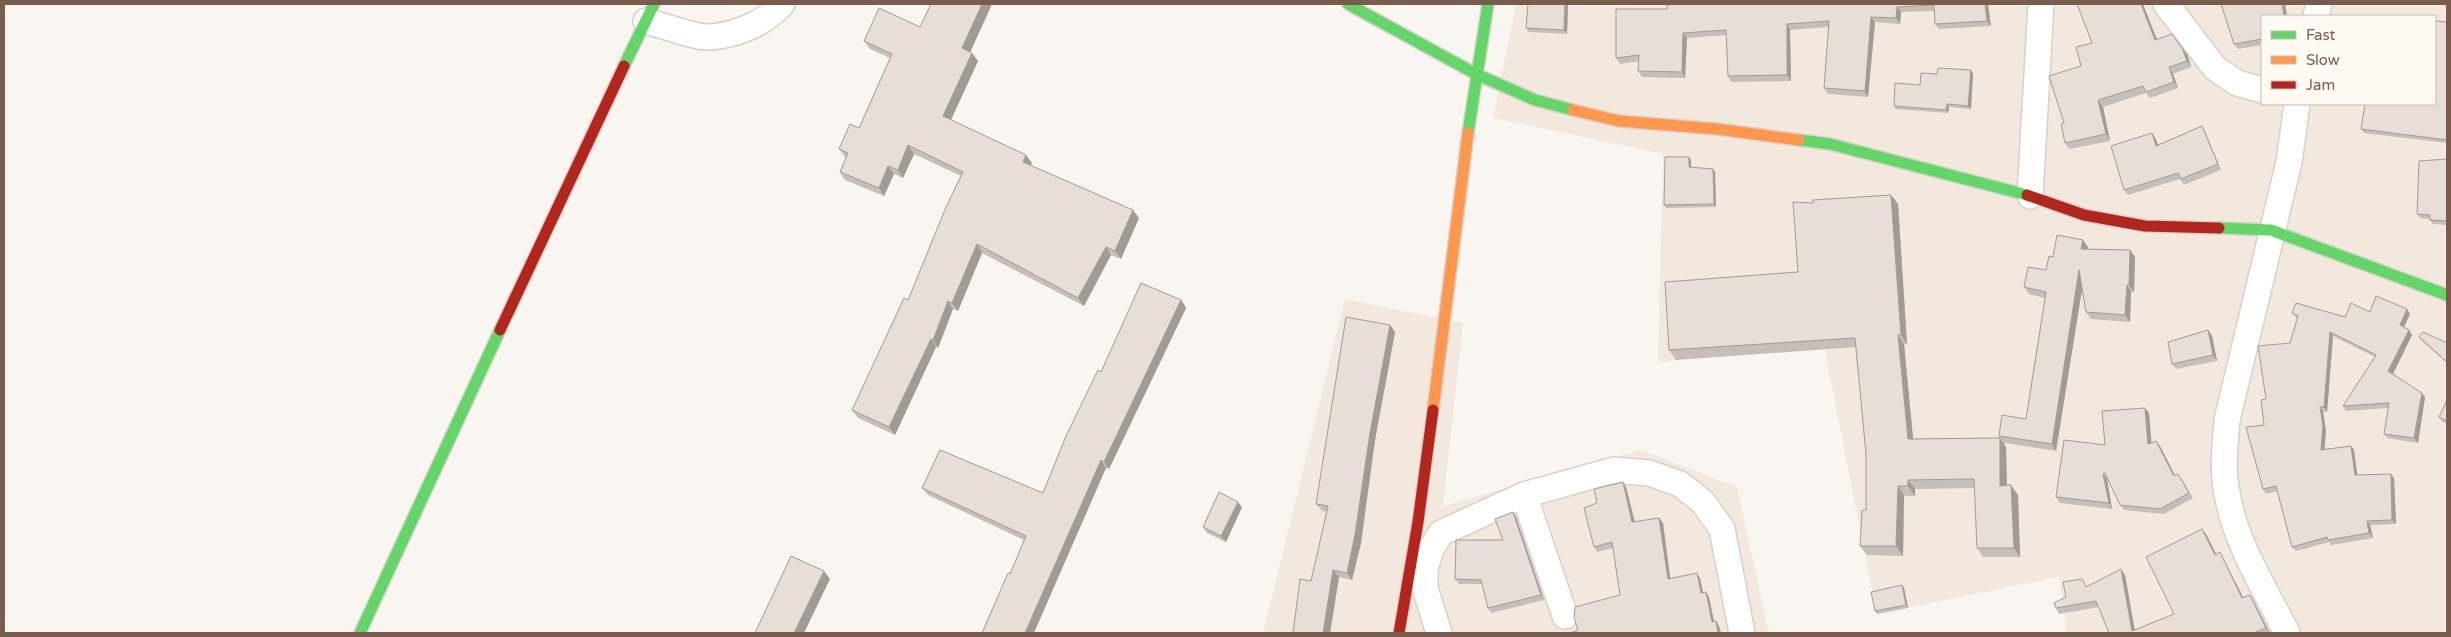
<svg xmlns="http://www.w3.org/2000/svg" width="2451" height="637" font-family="'Varela Round',sans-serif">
<rect width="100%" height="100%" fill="#f9f5f0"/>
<!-- residential -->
<path fill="#f2e8de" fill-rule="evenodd" d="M1516,4H2447V633H2067L2059,577L1877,614L1822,337L1658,363L1663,154L1493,118ZM2262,16H2435V104H2262Z
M1345,299L1463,323L1443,506L1641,450L1737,487L1769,633H1263Z"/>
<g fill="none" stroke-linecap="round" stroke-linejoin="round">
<!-- street casing -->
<g stroke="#d7d1cb" stroke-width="28">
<path id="street" d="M2166,4L2215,68L2237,83L2262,90
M2316,16L2319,4
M646,21C661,25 697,38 710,37C737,35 765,23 782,4
M2030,196L2041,4
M1524,495L1565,616
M1439,633L1425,588V569L1431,549L1441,533L1524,495L1614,470L1649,473L1680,484L1703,502L1722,529L1742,633
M2287,633C2265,589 2235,543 2227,493C2222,469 2225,444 2227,420L2289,162L2297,104"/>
</g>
<!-- fast casing -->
<g stroke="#d9d2cb" stroke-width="14">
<path id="fast" d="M1348,4L1476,74L1535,100L1573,110
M624,66L654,4
M1468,133L1488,4
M1799,140L1830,144L2027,195
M2219,228L2271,230L2447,295
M360,633L500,330"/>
</g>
<!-- slow casing -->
<g stroke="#d9d2cb" stroke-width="14">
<path id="slow" d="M1573,110L1619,121L1717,129L1799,140
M1433,410L1468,133"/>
</g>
<!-- jam casing -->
<g stroke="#d9d2cb" stroke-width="14">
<path id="jam" d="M2027,195L2084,215L2145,226L2219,228
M500,330L624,66
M1399,633L1418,522L1433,410"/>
</g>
<!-- street -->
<use href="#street" stroke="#fefefd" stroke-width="25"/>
<!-- fast -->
<use href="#fast" stroke="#63d668" stroke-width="11"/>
<!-- slow -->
<use href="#slow" stroke="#ff974d" stroke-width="11"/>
<!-- jam -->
<use href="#jam" stroke="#b3261e" stroke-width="11"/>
</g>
<!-- wall -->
<path fill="#c6bfb9" d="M931,4H992L970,52L978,61L951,120L1032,163L1031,166L1139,218L1121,259L1111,255L1084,306L982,253L958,311L953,309L938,348L936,347L895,435L858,418L852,410L908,300L961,176L914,154L903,178L894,174L884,196L845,180L840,172L846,158L839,149L859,128L890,58L870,49L864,41L920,27Z
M1568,4L1567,34L1529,32L1526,28Z
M1669,4H1988L1991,26L1939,29L1935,24L1934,11L1901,12L1900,24L1875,22L1868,97L1828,94L1824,88L1829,27L1790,30L1791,81L1731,82L1728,76L1727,35L1687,38L1685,78L1642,77L1638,71L1639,61L1620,64L1616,58L1667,9L1669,5Z
M2221,4H2285L2287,16H2262V45L2238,49L2234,44Z
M2447,22V143L2364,133L2361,129L2435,104Z
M2157,39L2187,54L2191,67L2173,74L2178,88L2150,98L2146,93L2103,107L2110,141L2069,149L2065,143L2064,123L2081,66L2092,43Z
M1937,74H1973L1971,109L1949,107L1948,113L1896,109L1894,106L1920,85Z
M2202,126L2205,132L2221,170L2184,185L2180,179L2128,195L2124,190L2156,139L2157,145Z
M1689,157L1691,160V168L1713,169L1715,172L1716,207L1666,208L1664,205Z
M2447,159V225L2433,224L2430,220V219L2420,218L2417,214Z
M1891,195L1898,204L1907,344H1904L1913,439L2000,438L1999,436L2026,419L2045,298L2029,294L2024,287L2046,270L2053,257L2088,247V249L2130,250L2135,257L2134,292H2131L2130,322L2091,319L2086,312L2082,289L2056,451L2004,443L2006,447L2007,486L2018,495L2020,557H1983L1977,548L1975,488L1915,489V496H1904L1903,556L1867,555L1860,546L1866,510V454L1856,347L1676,360L1669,350L1798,272L1813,203Z
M1181,300L1186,308L1109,469L1106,468L1010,574L1024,540L928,495L922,488L1043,493L1101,372Z
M2370,312L2410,314L2404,327L2409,330L2412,335L2393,374L2425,397L2418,443L2387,438L2384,434L2388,408L2346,411L2343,406L2375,357L2333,336L2327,412H2323L2326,431L2324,449L2351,446L2354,450L2357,475L2391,474L2394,478L2396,524L2370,525L2373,538L2331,545L2329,542L2296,551L2292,547L2277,491L2266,494L2263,489L2264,425L2266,399L2290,343L2297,318L2292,313L2345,317Z
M1390,325L1395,332L1375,440L1361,543L1352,580L1339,577L1330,633H1293L1311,581L1327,512L1322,511L1316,504Z
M2208,330L2212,336L2217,361L2176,369L2172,364Z
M2419,337L2447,343V363L2422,341Z
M2447,400V424L2442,421L2439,417Z
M2149,413L2151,443L2160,446L2175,476L2182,479L2193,498L2164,514L2124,510L2120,505L2108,479H2107L2112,509L2060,503L2056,497L2105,445Z
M1626,487L1635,522L1659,518L1663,523L1670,578H1700L1703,592H1706L1709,597L1714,621H1716L1719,626L1721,633H1570L1578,630L1620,595L1613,548L1597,552L1594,547L1597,503Z
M1242,507L1226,542L1207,533L1203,527Z
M1513,512L1516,517L1544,600L1491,613L1488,608L1482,584H1459L1455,579L1503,540Z
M2202,529L2206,534L2216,554L2223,558L2243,597L2253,600L2270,633H2109L2099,607L2059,614L2056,608L2087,586L2125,575L2135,630L2174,614Z
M1902,585L1904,588L1908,608L1877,614L1875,611Z"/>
<!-- shaded-wall -->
<path fill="#a19b96" d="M982,4H992L968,57L962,48Z
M1565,4H1568L1567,34L1564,30Z
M1985,4H1988L1991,26L1987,21Z
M2141,4H2143L2160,47L2155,40Z
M2282,4H2285L2287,16H2284Z
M1897,7L1901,12L1900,24L1896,18Z
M1871,17L1875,22L1868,97L1865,91Z
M1787,24L1790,30L1791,81L1787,75Z
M1683,33L1687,38L1685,78L1682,72Z
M2182,48L2187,54L2191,67L2187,61Z
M972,53L978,61L949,124L943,116Z
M2169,67L2173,74L2178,88L2174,82Z
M1971,70L1973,74L1971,109L1968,106Z
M2098,100L2103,107L2110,141L2106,134Z
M1947,104L1949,107L1948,113L1946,110Z
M2202,126L2205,132L2221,170L2218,164Z
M2152,133L2156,139L2160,151L2156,146Z
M908,145L914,154L903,178L898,170Z
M1026,155L1032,163L1028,170L1023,162Z
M1689,157L1691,160V170L1689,167Z
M888,166L894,174L884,196L879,188Z
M1713,169L1715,172L1716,207L1714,204Z
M1891,195L1898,204L1907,344L1901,335Z
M1133,210L1139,218L1121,259L1115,251Z
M2083,240L2088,247L2086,256L2081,249Z
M977,244L982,253L958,311L952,303Z
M1106,247L1111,255L1084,306L1078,298Z
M2130,250L2135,257L2134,292L2129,285Z
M2079,270L2084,277L2056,451L2052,444Z
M2127,285L2131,292L2130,322L2125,315Z
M1181,300L1186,308L1109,469L1104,462Z
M948,301L953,309L938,348L933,340Z
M2407,309L2410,314L2403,329L2400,325Z
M1390,325L1395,332L1375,440L1361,543L1352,580L1347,573L1370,433Z
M2208,330L2212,336L2217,361L2213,355Z
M2409,330L2412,335L2392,376L2388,371Z
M2330,332L2333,336L2327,412L2324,407Z
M1898,335L1904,344L1914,448L1908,439Z
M931,339L936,347L895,435L889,427Z
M2422,393L2425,397L2418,443L2414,438Z
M2320,407L2323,412L2326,431L2324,454L2321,450Z
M2145,408L2149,413L2152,449L2148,444Z
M2000,438L2006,447L2007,495L2000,486Z
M2156,441L2160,446L2178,481L2174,476Z
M2351,446L2354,450L2358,480L2355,475Z
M1101,460L1106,468L1034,633H1025Z
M2103,474L2107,479L2112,509L2109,503Z
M2391,474L2394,478L2396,524L2392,520Z
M1908,480L1915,489V496L1908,486Z
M1623,482L1626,487L1636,527L1632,522Z
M2011,485L2018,495L2020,557L2014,548Z
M1898,486L1904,496L1903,556L1896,546Z
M1238,502L1242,507L1226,542L1221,536Z
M1513,512L1516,517L1544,600L1541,595Z
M1659,518L1663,523L1671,584L1668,579Z
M2367,521L2370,525L2373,538L2369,533Z
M2202,529L2206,534L2219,560L2215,555Z
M2220,552L2223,558L2246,603L2242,598Z
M2121,569L2125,575L2135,633L2132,631Z
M1333,570L1339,577L1330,633H1323Z
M824,571L830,579L804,633H794Z
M1697,573L1700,578L1704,598L1701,593Z
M1902,585L1904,588L1908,608L1906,605Z
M1706,592L1709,597L1715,627L1712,622Z
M2250,595L2253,600L2270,633L2266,628Z
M1716,621L1719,626L1721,633H1718Z"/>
<!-- building -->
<path fill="#e6ded7" stroke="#a19b96" d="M931,4H982L962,48L972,53L943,116L1026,155L1023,162L1133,210L1115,251L1106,247L1078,298L977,244L952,303L948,301L933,340L931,339L889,427L852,410L904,298L908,300L946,207L963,172L908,145L898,170L888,166L879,188L840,172L848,153L839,149L850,124L859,128L892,54L864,41L879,8L920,27Z
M1528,4H1565L1564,30L1526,28Z
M1669,4H1985L1987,21L1935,24L1934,5L1897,7L1896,18L1871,17L1865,91L1824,88L1829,21L1787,24V75L1728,76L1726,30L1683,33L1682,72L1638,71L1639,55L1616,58V9H1667V5H1669Z
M2077,4H2141L2155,40L2172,34L2182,48L2187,61L2169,67L2174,82L2146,92L2143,86L2098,100L2106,134L2065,143L2061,124L2064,123L2049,76L2081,66L2076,47L2092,43Z
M2221,4H2282L2284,16H2262V39L2234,44Z
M2435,21L2447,22V140L2361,129L2365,104H2435Z
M1938,68L1971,70L1968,106L1947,104L1946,110L1894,106L1895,83L1920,85L1921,73L1937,74Z
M2202,126L2218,164L2181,179L2178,173L2124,190L2111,146L2152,133L2156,146Z
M1665,157H1689V167L1713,169L1714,204L1664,205Z
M2447,159V221L2430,220V215L2417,214L2419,161Z
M1891,195L1901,335H1898L1908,439L2000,438V486L2011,485L2014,548H1977L1974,479L1908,480V486H1898L1896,546H1860L1862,510H1866V454L1855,338L1669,350L1665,282L1798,272L1793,202L1813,203V200Z
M2057,235L2083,240L2081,249L2130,250L2129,285H2127L2125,315L2086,312L2079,270L2052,444L1999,436L2002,415L2026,419L2046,292L2024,287L2028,267L2046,270L2049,256L2053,257Z
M1141,283L1181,300L1104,462L1101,460L1025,633H982L1008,573L1010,574L1026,536L922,488L940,450L1043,493L1066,436L1098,370L1101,372Z
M2376,296L2407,309L2400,325L2409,330L2388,371L2422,393L2414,438L2384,434L2389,403L2343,406L2376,355L2330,332L2324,407H2320L2323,426L2321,450L2351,446L2355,475L2391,474L2392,520L2367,521L2369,533L2328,540L2327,537L2292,547L2276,486L2263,489L2246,427L2264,425L2261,400L2266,399L2258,346L2290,343L2298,316L2292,313L2296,303L2345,317L2351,303L2370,312Z
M1346,317L1390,325L1370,433L1355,535L1347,573L1333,570L1323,633H1293L1300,579L1311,581L1328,506L1316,504Z
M2208,330L2213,355L2172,364L2168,342Z
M2423,332L2447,343V362L2419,337Z
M2447,400V421L2439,417Z
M2145,408L2148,444L2156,441L2174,476L2178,474L2189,493L2160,509L2120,505L2105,473L2103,474L2109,503L2056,497L2064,440L2105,445L2102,411Z
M1623,482L1632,522L1659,518L1668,579L1697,573L1701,593L1706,592L1712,622L1716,621L1718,633H1570L1578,630L1574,618L1575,607L1620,595L1612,542L1594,547L1584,508L1597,503L1594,489Z
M1219,492L1238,502L1221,536L1203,527Z
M1513,512L1541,595L1488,608L1481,580L1455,579L1456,540H1503L1495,519Z
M2202,529L2215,555L2220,552L2242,598L2250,595L2266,628L2254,633H2109L2096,601L2056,608L2054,603L2066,597L2063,582L2082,579L2086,587L2121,569L2132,631L2174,614L2146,557Z
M791,556L824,571L794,633H755Z
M1902,585L1906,605L1875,611L1871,592Z"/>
<!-- border -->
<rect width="2451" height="637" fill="none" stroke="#7a5c4d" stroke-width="10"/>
<!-- legend -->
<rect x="2261" y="15" width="175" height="90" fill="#fffaf3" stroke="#cabbb1"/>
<rect x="2271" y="31" width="25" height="8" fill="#63d668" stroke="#cabbb1"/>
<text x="2306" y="40" font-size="15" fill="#7a5c4d">Fast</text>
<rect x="2271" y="56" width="25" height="8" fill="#ff974d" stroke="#cabbb1"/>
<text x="2306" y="65" font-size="15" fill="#7a5c4d">Slow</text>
<rect x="2271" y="81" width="25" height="8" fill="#b3261e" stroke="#cabbb1"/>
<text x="2306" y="90" font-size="15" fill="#7a5c4d">Jam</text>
</svg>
